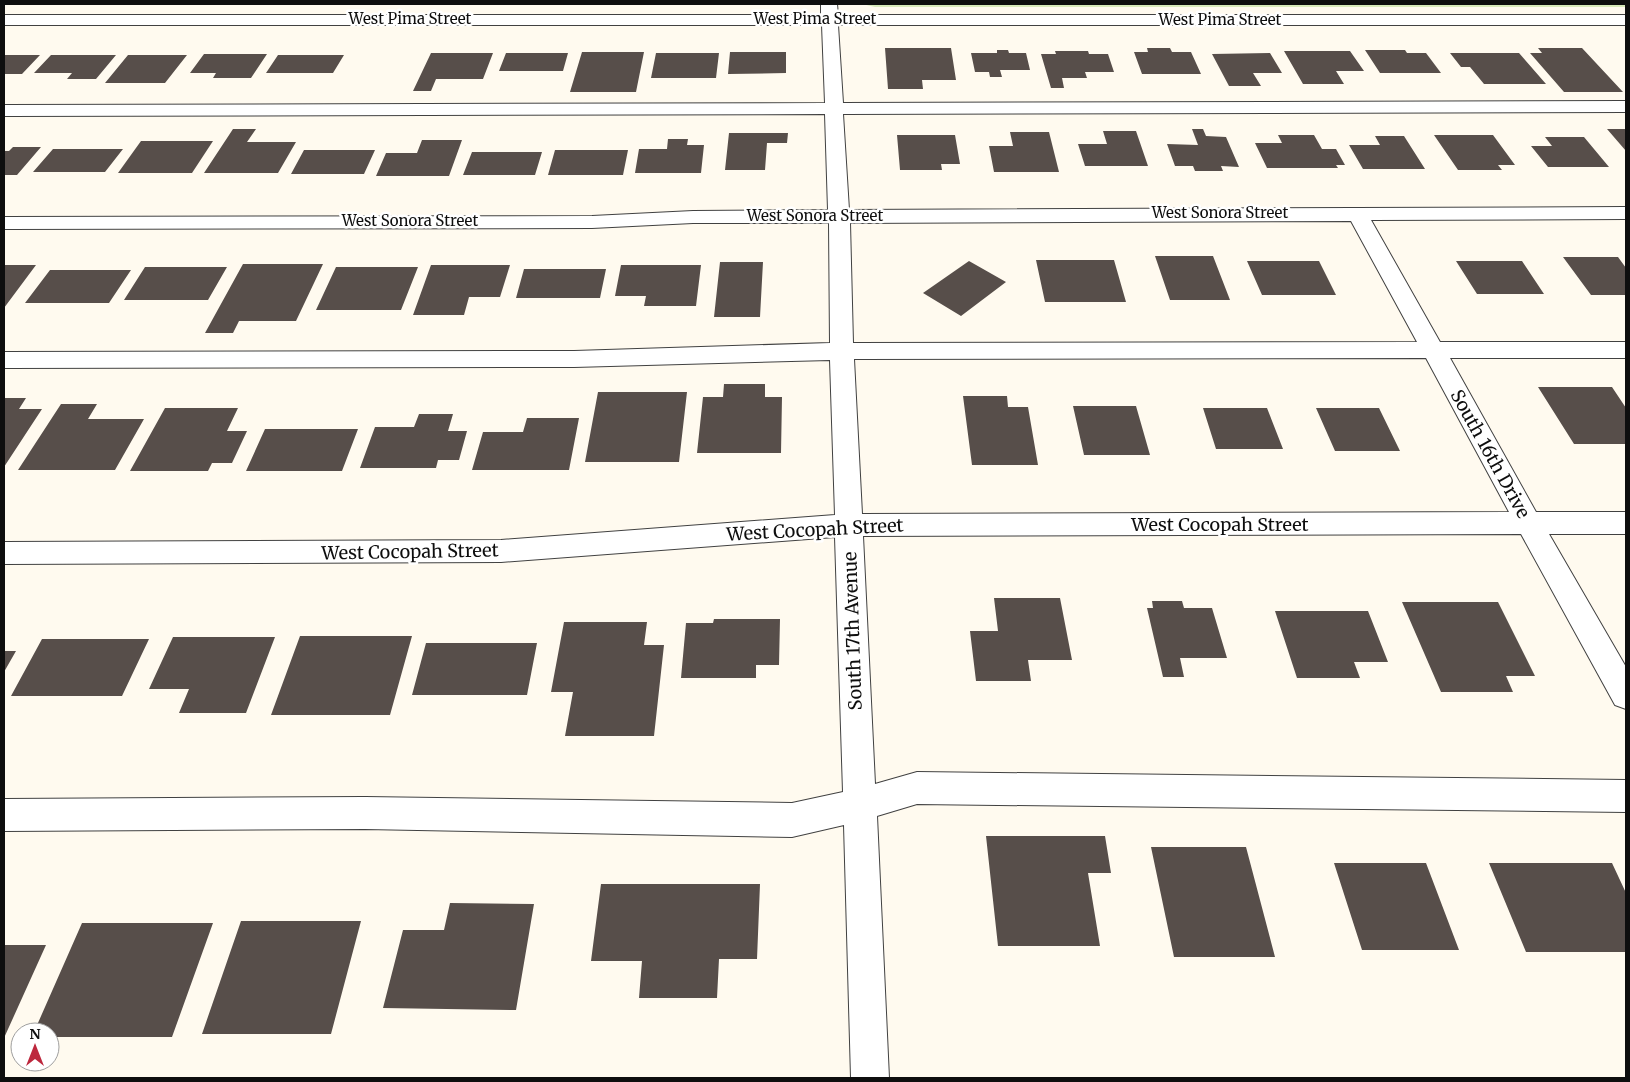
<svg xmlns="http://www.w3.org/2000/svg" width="1630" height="1082" font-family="Merriweather,serif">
<rect width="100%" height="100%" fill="#fffaef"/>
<!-- green -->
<path fill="#d7e9b9" d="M862,4H1626V7H875Z"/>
<!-- building -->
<path fill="#574e4a" d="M885,48H951L956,80H922L923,89H888Z
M1147,48H1170L1172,52H1191L1201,74H1142L1134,52H1148Z
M1538,48H1582L1623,92H1564L1530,53H1542Z
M997,50H1008L1009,53H1026L1030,70H1000L1002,77H990L989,72H975L971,53H997Z
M1365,50H1405L1407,53H1426L1441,73H1380Z
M1055,51H1088L1089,54H1108L1114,72H1085L1087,78H1062L1064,88H1051L1041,54H1056Z
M1284,51H1350L1364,71H1336L1344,84H1303Z
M582,52H644L636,92H570Z
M730,52H786V73L728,74Z
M431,53H493L483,79H436L431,91H413Z
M506,53H568L563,71H499Z
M656,53H719L716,78H651Z
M1270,53L1282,73H1253L1261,86H1229L1212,54Z
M1450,53H1519L1546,84H1484L1470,67H1461Z
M204,54H267L251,78H213L216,73H190Z
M4,55H40L22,74H4Z
M51,55H116L96,79H67L72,73H34Z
M128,55H187L165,83H105Z
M278,55H344L333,73H266Z
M233,129H256L247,142H296L278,173H204Z
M1192,129H1203L1206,136L1226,137L1239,167L1221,166L1223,171H1195L1193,166H1175L1167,144L1198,145Z
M1607,129H1626V151Z
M1103,131H1136L1148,166H1085L1078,144H1107Z
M1010,132H1049L1059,172H994L989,146H1013Z
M729,133H788L787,143H767L765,170H725Z
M897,135H955L960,164H941L942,170H900Z
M1278,135H1314L1322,149H1336L1345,165H1336L1338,168H1267L1255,143H1282Z
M1434,135H1493L1515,165H1498L1502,170H1458Z
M1375,136H1404L1425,169H1363L1349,145H1380Z
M1545,137H1584L1609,167H1548L1531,146H1552Z
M668,139H688L687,145H704L701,173H635L639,149H667Z
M422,140H462L449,176H376L386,153H417Z
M141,141H213L192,173H118Z
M13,147H41L17,175H4V151H9Z
M53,149H123L105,172H33Z
M304,150H375L364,174H291Z
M555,150H628L623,175H548Z
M472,152H542L535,175H463Z
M1155,256H1213L1230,300H1170Z
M1563,257H1618L1626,268V295H1591Z
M1036,260H1114L1126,302H1045Z
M969,261L1006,282L961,316L923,293Z
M1247,261H1319L1336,295H1262Z
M1456,261H1522L1544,294H1477Z
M720,262H763L760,317H714Z
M243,264H323L296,321H239L233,333H205Z
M4,265H36L4,308Z
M431,265H510L500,297H469L464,315H413Z
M621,265H701L696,306H644L646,296H615Z
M145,267H227L208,300H124Z
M336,267H418L401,310H316Z
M524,269H606L600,298H516Z
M50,270H131L109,303H25Z
M724,384H765V397H782L781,453H697L703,397H723Z
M1538,387H1612L1626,408V444H1574Z
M598,392H687L679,462H585Z
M963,396H1007L1008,407H1028L1038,465H972Z
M4,398H26L19,409H42L4,467Z
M61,404H97L88,419H144L115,470H18Z
M1073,406H1136L1150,455H1084Z
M165,408H238L227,431H247L232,463H212L208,471H130Z
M1203,408H1267L1283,449H1216Z
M1316,408H1379L1400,451H1335Z
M419,414H453L448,431H467L459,460H438L436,468H360L375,427H414Z
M527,418H579L569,470H472L483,432H523Z
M265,429H358L342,471H246Z
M994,598H1060L1072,660H1028L1031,681H976L970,631H998Z
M1152,601H1182L1184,608H1212L1227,658H1180L1184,677H1163L1147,608H1153Z
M1402,602H1498L1535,676H1506L1513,692H1441Z
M1275,611H1368L1388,662H1354L1360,678H1297Z
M714,619H780L779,665H756V678H681L686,623H713Z
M564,622H647L644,645H664L654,736H565L573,692H551Z
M300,636H412L390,715H271Z
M173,637H275L246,713H179L189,689H149Z
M42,639H149L122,696H11Z
M426,643H537L527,695H412Z
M4,651H16L4,672Z
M986,836H1105L1111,873H1088L1100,946H998Z
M1151,847H1246L1275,957H1174Z
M1334,863H1426L1459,950H1362Z
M1489,863H1612L1626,893V952H1526Z
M601,884H760L757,959H719L717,998H639L642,961H591Z
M450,903L534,904L516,1010L383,1008L403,930H444Z
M241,921H361L331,1034H202Z
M82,923H213L172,1037H50V1032H34Z
M4,945H46L4,1038Z"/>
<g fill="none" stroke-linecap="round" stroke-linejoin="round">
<!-- minor casing -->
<g stroke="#414141" stroke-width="2">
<path id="minor" d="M821,4H837L838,15H1626V25H838L843,103L1626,101V112L843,114L849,210L1626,207V219L1371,220L1440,342H1626V358H1450L1536,512H1626V534H1549L1626,667V709L1615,705L1521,534L863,536L875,784L917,772L1626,780V812L917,804L877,816L889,1078H851L844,825L792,837L365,829L4,831V799L365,797L792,803L843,792L835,537L501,562L4,564V542L501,540L835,515L830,360L574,367L4,368V352L574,351L830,343L829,223H693L592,228L4,229V217L592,216L693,211L828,210L825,114L4,116V105L825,103L822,25H4V15H821ZM1351,221L1417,342L853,343L850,223ZM1426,358L1509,512L862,514L854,359Z"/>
</g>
<!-- minor -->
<use href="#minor" fill="#fff" fill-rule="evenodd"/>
</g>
<g text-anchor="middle" stroke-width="5" stroke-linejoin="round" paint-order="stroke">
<!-- far-street labels -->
<g font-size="15" fill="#0e0e0e" stroke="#fff">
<text x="410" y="24">West Pima Street</text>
<text x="815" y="24">West Pima Street</text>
<text x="1220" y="25">West Pima Street</text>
<text x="1220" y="218">West Sonora Street</text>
<text x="815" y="221">West Sonora Street</text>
<text x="410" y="226">West Sonora Street</text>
</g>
<!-- street labels -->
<g font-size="18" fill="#0e0e0e" stroke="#fff">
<text transform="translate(1490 454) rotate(61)" y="6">South 16th Drive</text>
<text x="1220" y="531">West Cocopah Street</text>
<text transform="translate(815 530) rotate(-3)" y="6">West Cocopah Street</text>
<text transform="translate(410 552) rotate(-1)" y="6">West Cocopah Street</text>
<text transform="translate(853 631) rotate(-92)" y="6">South 17th Avenue</text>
</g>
</g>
<!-- border -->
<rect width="1630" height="1082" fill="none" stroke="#0e0e0e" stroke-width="10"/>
<!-- north arrow -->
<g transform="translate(35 1047)"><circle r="24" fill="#ffffff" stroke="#9f9f9f"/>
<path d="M0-4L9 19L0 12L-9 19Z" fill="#bd273d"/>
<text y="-8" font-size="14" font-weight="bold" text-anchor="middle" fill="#0e0e0e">N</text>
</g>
</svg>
